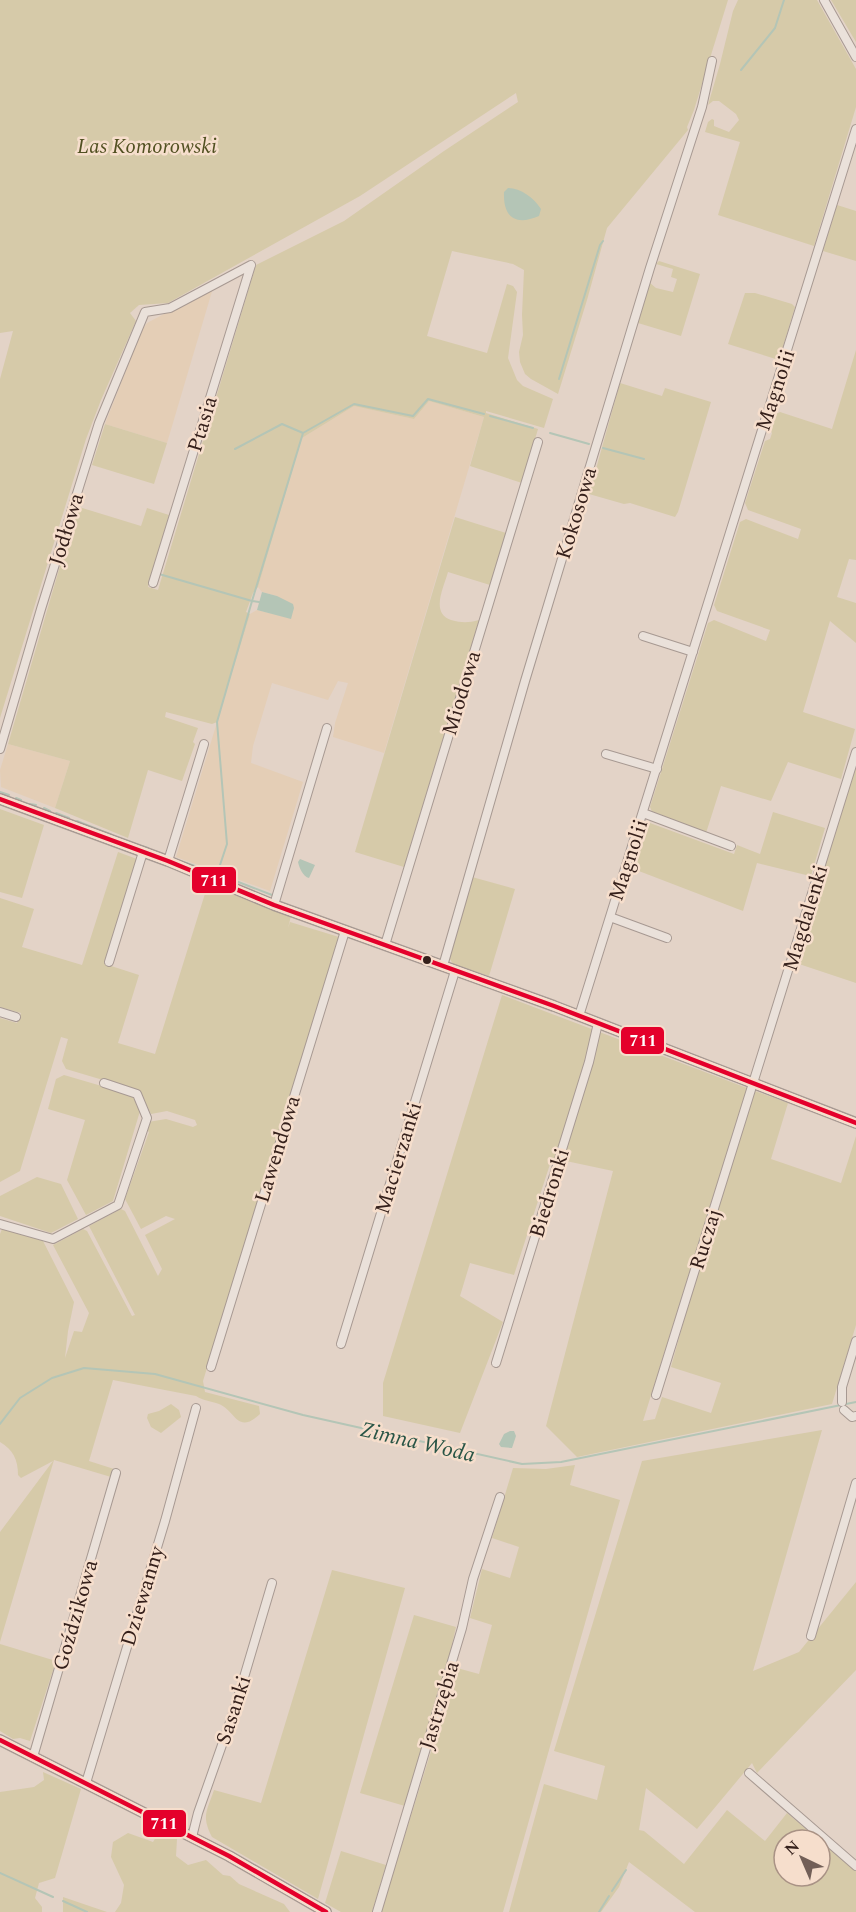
<svg xmlns="http://www.w3.org/2000/svg" width="856" height="1912" font-family="Spectral,serif">
<rect width="100%" height="100%" fill="#e3d3c7"/>
<!-- farmland -->
<path fill="#e4ceb6" d="M213,288L167,443L105,424L142,330L147,323Z
M429,401L484,417L384,753L333,737L335,723L348,683L338,681L328,700L272,683L253,746L251,763L303,782L270,891L176,857L250,614L257,610L290,618L277,596L262,592L258,587L302,438L354,406L414,419Z
M8,744L70,761L55,808L1,787L0,770Z"/>
<!-- green -->
<path fill="#d6caa9" d="M0,0H728L694,110L687,127L688,130L607,228L587,300L558,394L531,379L525,374L520,362L519,352L523,335L522,315L524,270L513,264L452,251L427,336L487,353L507,284L513,286L517,292L508,358L517,380L523,386L553,399L544,428L486,411V413L538,429L522,483L470,466L484,417L429,401L414,419L354,406L302,438L258,587L253,593L246,612L250,614L217,722L212,724L166,712L165,717L198,728L193,742L195,744L182,781L148,770L128,838L55,808L70,761L8,744L65,549L79,507L141,526L147,508L169,515L148,587L158,590L256,265L344,221L444,151L518,102L516,93L360,196L168,303L139,305L130,313L136,321L101,400L86,439L0,718V379L13,331L0,333Z
M738,0H817L856,69V107L814,246L718,215L740,142L705,132L708,122L712,119L714,120V126L729,132L739,120L736,114L719,101H713L708,105L720,64L733,11Z
M831,0H856V42Z
M837,205L856,211V261L823,251Z
M659,261L700,274L681,336L638,323L650,283L656,288L673,292L677,279L671,277L673,269L656,264Z
M745,293H755L792,304L795,307L779,360L728,344Z
M856,350V560L849,559L837,597L856,603V643L830,621L803,712L855,729L841,779L788,762L771,801L721,786L706,833L653,814L650,807L708,623L714,620L766,641L770,630L717,611L714,605L740,522L746,519L798,539L801,529L748,510L745,503L765,441L770,439L772,433L769,428L772,416L780,412L832,429Z
M620,383L662,396L665,388L711,402L678,512L675,517L630,503L624,504L589,494Z
M105,424L167,443L154,484L92,465Z
M455,517L506,533L490,585L448,572C444,587 430,613 451,620C462,623 468,623 479,620L404,867L355,852Z
M856,762V983L796,963Z
M0,809L44,825L22,898L0,892Z
M773,812L825,828L810,879L806,875L757,863L743,911L631,868L644,825L650,823L734,854L737,845L760,854Z
M118,852L137,859L105,964L139,975L118,1043L155,1054L208,884L291,916L288,928L290,922L339,937L203,1381L205,1392L259,1406L260,1414C237,1435 236,1411 219,1404C211,1401 204,1401 196,1396L113,1380L89,1461L114,1469L111,1477L54,1460L0,1642V1532L53,1461L21,1478L18,1475C18,1459 13,1450 0,1442V1234L2,1229L43,1241L74,1302L68,1331L65,1358L74,1331L82,1332L89,1313L53,1245L83,1229L87,1231L132,1316L135,1315L89,1226L121,1209L125,1211L158,1276L162,1269L145,1235L175,1219L166,1216L141,1229L125,1199L149,1132L146,1130L148,1122L166,1119L193,1127L197,1125L195,1120L167,1111L151,1114L140,1091L66,1069L62,1061L68,1039L61,1037L20,1171L0,1182V1018L17,1023L21,1013L0,1007V898L34,909L22,947L82,965Z
M472,877L515,889L489,976L453,964L448,956Z
M502,995L747,1088L643,1421L655,1419L662,1397L711,1413L721,1383L671,1367L687,1309L755,1091L788,1103L771,1159L841,1183L856,1136V1325L832,1404L577,1457L546,1426L613,1171L552,1158L514,1275L470,1263L460,1296L503,1322L460,1433L383,1416V1383Z
M64,1075L129,1094L137,1101L140,1111L113,1201L86,1215L67,1180L85,1120L48,1109L56,1079Z
M37,1177L61,1184L78,1219L51,1233L0,1216V1196Z
M171,1404L179,1410L181,1417L161,1433L151,1427L147,1418L148,1414L159,1411Z
M822,1430L753,1671L799,1652L856,1582V1670L757,1773L752,1763L697,1829L646,1788L639,1830L644,1831L684,1864L727,1810L765,1841L787,1813L819,1840H784V1876H820V1841L856,1870V1912H695L629,1862L619,1887L601,1912H509L544,1784L597,1800L605,1766L554,1751L642,1461Z
M575,1465L570,1485L620,1500L503,1912H381L457,1668L479,1674L492,1625L470,1618L482,1569L510,1578L519,1547L492,1538L513,1468L546,1469Z
M332,1570L405,1588L318,1899L212,1837C201,1816 207,1811 214,1790L261,1803Z
M414,1615L456,1627L448,1663L405,1806L360,1793Z
M0,1644L56,1661L30,1741L20,1738L13,1739L0,1731Z
M43,1772L81,1789L55,1878L39,1883L35,1898L42,1907V1912H0V1792L34,1787L44,1780Z
M159,1832L177,1839L176,1856L188,1865L206,1860L223,1875L230,1876L239,1884L284,1904L290,1912H115L121,1903L124,1885L111,1857L113,1842L128,1833L153,1842Z
M341,1851L386,1865L372,1912H341L325,1903Z
M63,1897L107,1912H63Z"/>
<!-- water -->
<path fill="#b4c5b6" d="M508,188C521,188 534,198 541,209L539,216C516,226 503,218 504,192Z
M262,592L277,596L293,604L294,608L291,619L257,610Z
M300,859L315,865L309,878C303,877 299,867 298,862Z
M510,1431H514L516,1436L512,1448L501,1447L499,1444L504,1434Z"/>
<g fill="none" stroke-linecap="round" stroke-linejoin="round">
<!-- stream -->
<path stroke="#b4c5b6" stroke-width="2" d="M741,70L775,28L784,0
M559,379L600,245L603,241
M490,416L533,428
M550,433L589,444
M603,448L644,459
M235,449L282,424L303,433
M159,574L252,601L303,433L354,404L413,416L428,399L484,414
M0,792L9,795
M16,798L21,800
M30,804L36,805
M44,808L50,811
M56,813L69,818
M77,821L112,835
M128,842L148,848
M155,851L163,855
M174,859L204,869
M210,871L272,895
M217,874L227,844L217,722L252,601L259,602
M0,1424L20,1398L52,1378L84,1368L155,1374L303,1415L522,1464L561,1462L856,1402
M0,1873L53,1897
M612,1891L626,1870
M63,1901L87,1912
M599,1912L609,1896"/>
<!-- minor casing -->
<g stroke="#a79992" stroke-width="10">
<path id="minor" d="M824,0L856,57
M153,583L251,265
M643,636L693,652
M0,749L41,609L99,423L145,312L170,308L251,265
M606,754L657,769
M643,813L731,846
M168,861L204,744
M274,905L327,728
M610,917L667,938
M385,945L538,442
M109,962L143,852
M443,966L525,681L650,268L702,107L712,61
M0,1012L16,1017
M579,1016L856,129
M0,1224L53,1239L118,1205L147,1118L137,1094L104,1083
M341,1344L455,971
M496,1363L589,1062L598,1023
M211,1367L345,931
M656,1395L856,752
M842,1402V1387L856,1341
M844,1410L852,1417L856,1416
M811,1636L856,1483
M33,1757L116,1473
M749,1773L856,1866
M86,1783L165,1521L196,1408
M192,1837L198,1813L234,1711L272,1583
M377,1912L462,1628L473,1579L500,1497"/>
</g>
<!-- tertiary casing -->
<g stroke="#a79992" stroke-width="12">
<path id="tertiary" d="M0,799L168,861L274,905L554,1006L856,1123
M0,1740L229,1856L326,1912"/>
</g>
<!-- minor -->
<use href="#minor" stroke="#eae1da" stroke-width="8"/>
<!-- tertiary -->
<use href="#tertiary" stroke="#eae1da" stroke-width="9"/>
<!-- bus-1 casing -->
<g stroke="#f6decc" stroke-width="9">
<path id="bus-1" d="M0,799L168,861L274,905L554,1006L856,1123
M0,1740L229,1856L326,1912"/>
</g>
<!-- bus-1 -->
<use href="#bus-1" stroke="#e4002b" stroke-width="4.5"/>
</g>
<!-- markers -->
<circle fill="#35201b" stroke="#f6decc" stroke-width="2" cx="427" cy="960" r="5"/>
<g text-anchor="middle" stroke-width="5" stroke-linejoin="round" paint-order="stroke">
<!-- park labels -->
<g font-size="21" font-style="italic" fill="#515021" stroke="#f6decc">
<text x="147" y="153">Las Komorowski</text>
</g>
<!-- street labels -->
<g font-size="21" fill="#35201b" stroke="#f6decc">
<text transform="translate(775 390) rotate(-72)" y="7">Magnolii</text>
<text transform="translate(202 424) rotate(-73)" y="7">Ptasia</text>
<text transform="translate(576 513) rotate(-73)" y="7">Kokosowa</text>
<text transform="translate(66 529) rotate(-73)" y="7">Jodłowa</text>
<text transform="translate(461 693) rotate(-73)" y="7">Miodowa</text>
<text transform="translate(628 860) rotate(-72)" y="7">Magnolii</text>
<text transform="translate(805 918) rotate(-73)" y="7">Magdalenki</text>
<text transform="translate(277 1149) rotate(-73)" y="7">Lawendowa</text>
<text transform="translate(398 1158) rotate(-73)" y="7">Macierzanki</text>
<text transform="translate(549 1193) rotate(-73)" y="7">Biedronki</text>
<text transform="translate(705 1239) rotate(-73)" y="7">Ruczaj</text>
<text transform="translate(142 1596) rotate(-73)" y="7">Dziewanny</text>
<text transform="translate(75 1615) rotate(-74)" y="7">Goździkowa</text>
<text transform="translate(439 1705) rotate(-73)" y="7">Jastrzębia</text>
<text transform="translate(233 1710) rotate(-72)" y="7">Sasanki</text>
</g>
<!-- water labels -->
<g font-size="22" font-style="italic" fill="#295546" stroke="#f6decc">
<text transform="translate(418 1441) rotate(13)" y="8">Zimna Woda</text>
</g>
</g>
<g stroke="#f6decc" stroke-width="2">
<rect x="191" y="866" width="46" height="28" rx="6" fill="#e4002b"/>
<rect x="620" y="1026" width="45" height="29" rx="6" fill="#e4002b"/>
<rect x="142" y="1809" width="45" height="29" rx="6" fill="#e4002b"/>
</g>
<g font-size="16" text-anchor="middle" font-weight="bold" fill="#fff">
<text x="214" y="886">711</text>
<text x="643" y="1046">711</text>
<text x="164" y="1829">711</text>
</g>
<!-- north arrow -->
<g transform="translate(802 1858) rotate(316)"><circle r="28" fill="#f6decc" stroke="#a99285" stroke-width="1.5"/>
<path d="M0-4.5L10 22L0 15L-10 22Z" fill="#725f57"/>
<text y="-9" font-size="16" font-weight="bold" text-anchor="middle" fill="#35201b">N</text>
</g>
</svg>
